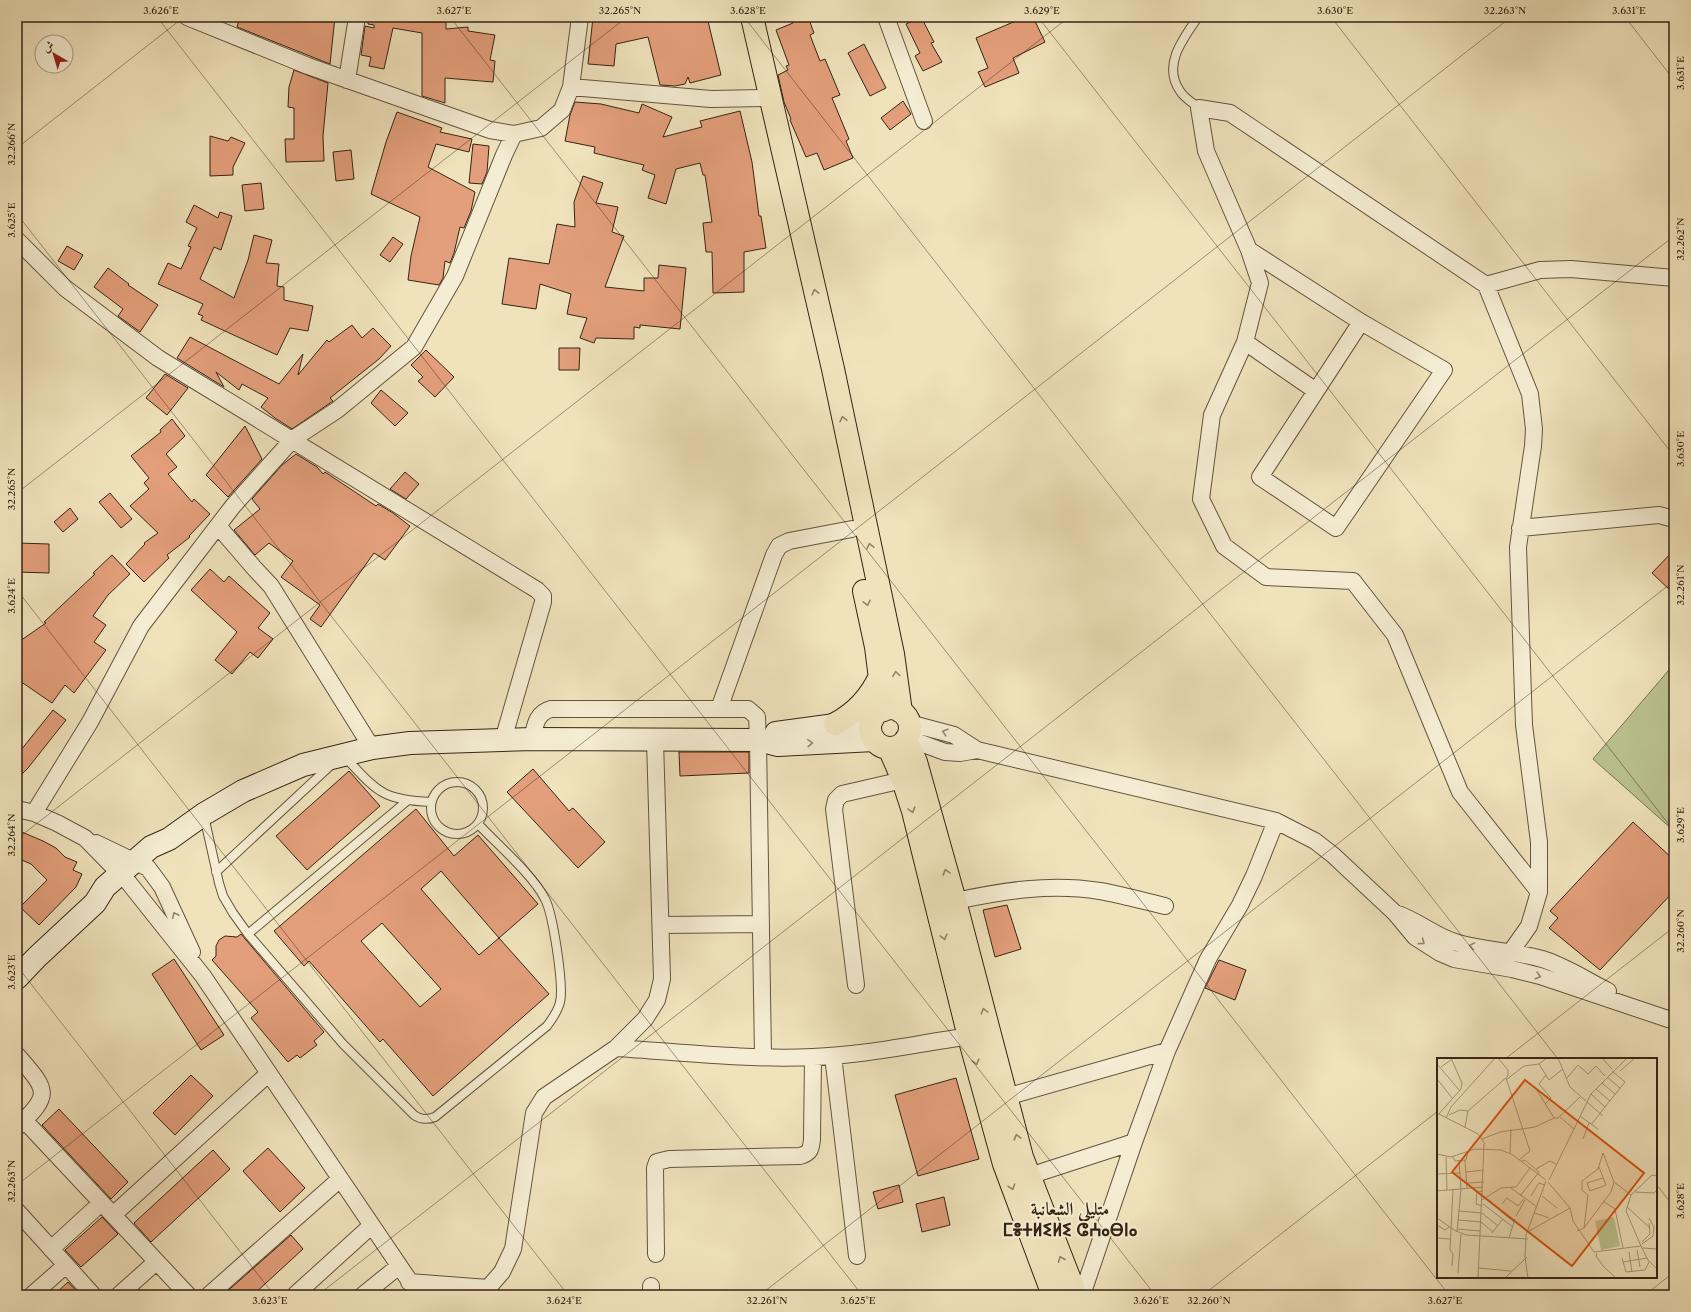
<svg xmlns="http://www.w3.org/2000/svg" width="1691" height="1312" font-family="'Libre Caslon Text',Amiri,'Noto Sans Tifinagh',serif">
<rect width="100%" height="100%" fill="#f0e3bc"/>
<filter id="stains"><feTurbulence type="fractalNoise" baseFrequency=".005" numOctaves="4"/><feColorMatrix values="0 0 0 0 .2 0 0 0 0 .09 0 0 0 0 .02 0 0 0 .5 -.17"/></filter>
<radialGradient id="worn" r=".72"><stop offset=".6" stop-color="#630" stop-opacity="0"/><stop offset="1" stop-color="#630" stop-opacity=".3"/></radialGradient>
<!-- green -->
<path fill="#bbc390" stroke="#787452" d="M1674,664V831L1593,759Z"/>
<!-- building -->
<path fill="#e39f7b" stroke="#352414" fill-rule="evenodd" d="M240,17H335L330,64L237,27Z
M368,17H410L409,22H446V29L468,27V31L495,35L490,60L495,61L493,82L445,78V103L422,96V33L393,28L384,69L369,66L371,57L361,55L365,26L374,28V25L368,24Z
M593,17H707L721,75L690,83L688,77L685,84L675,86L660,85L648,37L616,44L614,66L588,64Z
M790,17H808L814,33L810,35L820,61L825,59L840,95L832,98L849,139L846,141L853,158L824,170L817,153L806,157L790,120L791,119L784,102L778,75L788,70L786,66L789,65L776,30L793,23Z
M921,17L934,42L931,43L942,62L923,71L915,56L920,53L906,24Z
M1025,17H1033L1045,42L1013,58L1019,73L985,87L978,72L988,68L976,38Z
M864,44L886,88L870,96L848,53Z
M294,70L328,83L323,136L324,161L286,162L285,139H294V108L288,107L289,87Z
M903,101L911,114L890,130L881,118Z
M575,102L601,104L639,113L642,104L672,117L663,137L702,127L700,121L740,111L752,162L759,216H761L766,248L744,252V292L713,293L712,252H706L703,223L712,222L705,175H703L700,163L676,169L666,204L648,198L655,175L642,170L644,165L594,153L595,147L565,141L570,115Z
M397,112L442,128L440,132L472,139L469,152L436,144L428,167L475,192L471,211L464,228L460,227L454,253L450,263L445,261L443,278L439,285L408,280L411,256L420,217L371,194L386,142Z
M210,136L228,141L231,137L245,143L233,167V175L210,176Z
M473,144L489,146L487,172L482,184L469,183Z
M351,150L354,179L336,181L333,152Z
M583,176L603,183L596,203L618,207L612,232L624,236L605,287L644,291V278H658L659,265L686,268L680,329L640,325V328L634,327V339L596,338L594,343L580,338L587,318L567,314L571,294L540,284L536,309L502,304L509,258L549,264L557,224L575,227L574,202Z
M261,183L264,209L245,211L242,185Z
M194,205L218,218L220,212L232,216L221,250L214,247L200,279L234,298L248,260L254,235L272,240L266,263L279,264L277,286L284,287V300L313,306L308,331L290,328L277,355L201,320L203,316L198,314L203,304L158,284L168,263L181,269L191,247L188,246L197,228L186,222Z
M393,237L403,244L390,262L380,255Z
M67,246L83,255L74,270L58,261Z
M108,268L129,284L128,285L158,305L140,332L118,316L123,309L94,287Z
M352,325L362,338L373,328L391,346L379,359L330,398L333,401L292,429L275,418L261,407L268,398L242,384L239,390L216,372L224,387L177,358L190,337L279,384L303,354L298,375L327,340L329,342Z
M559,348H580L579,370H559Z
M426,350L454,377L435,397L418,381L423,377L411,365Z
M165,374L188,388L167,415L146,398Z
M381,390L408,413L395,426L371,403Z
M172,419L185,436L166,454L177,467L168,474L192,502L194,499L210,514L189,536L190,537L167,555L169,558L144,582L126,564L145,544L144,543L158,533L130,506L149,489L144,483L149,478L131,456L161,432L160,430Z
M245,426L262,459L228,497L206,475Z
M296,454L317,467L323,474L325,472L376,506L378,504L393,513L410,526L385,560L374,553L321,627L310,619L320,605L281,577L293,561L269,543L255,555L234,530L260,509L252,499L282,465Z
M405,472L419,484L406,499L390,489Z
M110,493L132,519L121,528L99,502Z
M70,508L78,519L63,532L54,522Z
M17,543L49,544V573L17,572Z
M1674,550V594L1652,573Z
M112,555L130,574L108,595L93,616L106,625L94,642L106,650L74,693L65,685L52,703L17,679V654L22,650L17,643L46,623L44,622L95,574L93,573Z
M210,569L224,582L229,576L270,613L258,628L273,639L258,658L250,652L232,674L215,660L237,632L191,590Z
M53,710L66,720L28,768L17,779V755Z
M679,752H749V773L680,776Z
M533,769L569,811L573,808L605,842L578,868L507,792Z
M349,771L380,806L307,870L276,836Z
M416,809L454,856L478,835L538,904L499,938L549,994L433,1096L383,1039L380,1042L309,961L304,966L274,931ZM441,871L499,938L479,955L421,889ZM382,923L441,989L420,1007L361,941Z
M1633,822L1674,860V891L1600,970L1549,928L1558,918L1550,911Z
M17,830L43,841L56,848L65,857L77,862L73,870L82,874L76,887L39,925L20,907L47,880L31,864L17,858Z
M1007,905L1021,949L995,957L983,910Z
M241,934L324,1032L314,1041L317,1045L300,1058L297,1055L288,1062L251,1018L258,1012L212,960L216,956V946L219,940L225,936L237,937Z
M174,959L224,1035L201,1050L152,974Z
M1219,960L1246,970L1235,1000L1205,988Z
M191,1075L213,1096L175,1135L153,1113Z
M956,1078L979,1159L918,1176L895,1095Z
M59,1109L128,1182L111,1199L42,1125Z
M268,1148L305,1188L280,1212L243,1171Z
M213,1150L230,1169L151,1242L134,1223Z
M899,1185L903,1202L878,1209L873,1192Z
M944,1197L950,1225L922,1232L916,1204Z
M102,1217L118,1234L81,1267L65,1250Z
M291,1235L303,1249L253,1295H223Z
M68,1282L80,1295H54Z"/>
<g fill="none" stroke-linecap="round" stroke-linejoin="round">
<!-- lane casing -->
<g stroke="#64543e" stroke-width="10">
<path id="lane" d="M1198,17C1183,39 1162,65 1180,91C1184,98 1193,103 1199,108
M344,756C377,791 381,800 431,802
M431 808a26 26 0 1 1 52 0a26 26 0 1 1-52 0Z
M204,816L219,883L223,896L233,913L248,934L343,1044L414,1115C421,1120 427,1120 435,1117L547,1026C553,1018 558,1011 560,1002C564,986 553,914 545,899C534,876 497,844 478,824
M216,872L331,765
M248,934L407,801"/>
</g>
<!-- street casing -->
<g stroke="#64543e" stroke-width="18">
<path id="street" d="M187,17L308,66L490,130L514,134
M886,17L924,121
M347,80L357,17
M571,87L711,99L771,98
M17,240L65,288L158,358L537,590L543,596V602L503,740
M1249,250L1361,322L1444,370L1336,528L1260,477L1361,322
M1486,285L1540,270L1571,269L1674,278
M1245,342L1316,391
M218,526L255,569L271,586L372,748
M1520,528L1659,515L1674,519
M719,709L774,555L779,546L789,541L852,529
M909,723L954,735L977,750
M907,738L945,752L960,753L977,750L1276,821L1315,841L1333,855L1395,913L1415,937L1440,953L1454,959L1512,969L1540,976L1674,1021
M532,739C535,726 536,713 551,709H748L757,717L758,740L763,1056
M17,809L34,813L57,823L85,838L129,883L203,976L419,1295
M34,813L90,722L141,626L233,506L293,439L337,410L414,347L455,276L504,155L514,134L541,128L562,110L571,87L580,17
M96,843L148,868L162,887L192,952
M955,901C1003,891 1050,883 1100,891C1122,895 1144,901 1165,906
M1395,913C1418,920 1435,937 1458,943C1486,951 1515,951 1542,959C1565,966 1586,980 1608,991
M661,925L761,924
M1500,967L1529,926L1539,892V842L1524,725L1518,547L1533,446L1534,429L1530,394L1486,285L1230,113L1199,108L1206,151L1249,250L1260,283L1245,342L1212,415L1201,499L1224,546L1266,577L1353,581L1395,635L1460,792L1539,892
M856,985L834,809L836,800L842,794L903,780
M616,1048C680,1052 749,1060 813,1057C869,1055 923,1042 979,1035
M17,1055C47,1090 53,1094 17,1127
M833,1056L857,1256
M1006,1097L1167,1051
M24,1120L188,1295
M1029,1176L1134,1142
M17,1211L93,1295
M113,1215L268,1074
M51,1249L101,1203
M656,1254L655,1168L657,1162L669,1159L800,1156C810,1153 811,1150 812,1139L813,1057
M409,1282L488,1288
M32,1295L66,1265
M119,1295L156,1262
M209,1295L340,1179
M295,1295L371,1226
M363,1295L399,1266
M485,1295L488,1288L502,1272L513,1249L534,1113L544,1097L616,1048L645,1019L657,1000L662,979L655,740
M651,1295V1286
M1082,1295L1134,1142L1167,1051L1208,959L1240,905L1254,876L1276,821"/>
</g>
<!-- secondary casing -->
<g stroke="#352414" stroke-width="24">
<path id="secondary" d="M776,733L872,720
M17,978L37,957L95,903L105,887L151,847L169,839L204,814L243,791L303,765L372,748L410,743L532,739L758,740L778,745L874,740"/>
</g>
<!-- primary casing -->
<g stroke="#352414" stroke-width="24">
<path id="primary" d="M752,17L833,369L893,654L901,712
M864,591L876,647L884,710
M870 728a20 20 0 1 1 40 0a20 20 0 1 1-40 0Z
M835,724C856,713 870,698 880,676
M906,739L916,762L955,901L1022,1157L1076,1295
M889,748L903,780L913,811L969,1037L1004,1164L1053,1295"/>
</g>
<!-- lane -->
<use href="#lane" stroke="#f5edd3" stroke-width="8"/>
<!-- street -->
<use href="#street" stroke="#f5edd3" stroke-width="16"/>
<!-- secondary -->
<use href="#secondary" stroke="#f5edd3" stroke-width="22"/>
<!-- primary -->
<use href="#primary" stroke="#f0e3bc" stroke-width="22"/>
</g>
<!-- one-way arrows -->
<defs><path id="oneway-chevron" d="M-2-3.5L2.5 0L-2 3.5" fill="none" stroke-width="1.6" stroke-linecap="round" stroke-linejoin="round"/></defs>
<g stroke="#928468">
<use href="#oneway-chevron" transform="translate(815 292) rotate(-103)"/>
<use href="#oneway-chevron" transform="translate(843 419) rotate(-102)"/>
<use href="#oneway-chevron" transform="translate(870 546) rotate(-102)"/>
<use href="#oneway-chevron" transform="translate(867 603) rotate(78)"/>
<use href="#oneway-chevron" transform="translate(896 674) rotate(-98)"/>
<use href="#oneway-chevron" transform="translate(912 810) rotate(74)"/>
<use href="#oneway-chevron" transform="translate(946 872) rotate(-106)"/>
<use href="#oneway-chevron" transform="translate(944 937) rotate(76)"/>
<use href="#oneway-chevron" transform="translate(984 1011) rotate(-105)"/>
<use href="#oneway-chevron" transform="translate(976 1062) rotate(75)"/>
<use href="#oneway-chevron" transform="translate(1017 1137) rotate(-105)"/>
<use href="#oneway-chevron" transform="translate(1012 1187) rotate(71)"/>
<use href="#oneway-chevron" transform="translate(1061 1259) rotate(-112)"/>
</g>
<g stroke="#958874">
<use href="#oneway-chevron" transform="translate(945 732) rotate(-164)"/>
<use href="#oneway-chevron" transform="translate(810 743) rotate(-3)"/>
<use href="#oneway-chevron" transform="translate(175 915) rotate(-115)"/>
<use href="#oneway-chevron" transform="translate(1422 942) rotate(37)"/>
<use href="#oneway-chevron" transform="translate(1472 946) rotate(-170)"/>
<use href="#oneway-chevron" transform="translate(1538 976) rotate(16)"/>
</g>
<!-- ticks -->
<path fill="none" stroke="#352414" stroke-width="1" stroke-opacity="0.45" d="M157,17L1155,1295M450,17L1449,1295M744,17L1558,1059M1038,17L1674,831M1331,17L1674,456M1625,17L1674,80M17,148L184,17M17,214L862,1295M17,493L627,17M17,590L568,1295M17,839L1069,17M17,966L274,1295M1505,1059L1674,927M1656,1184L1674,1207M17,1185L1511,17M318,1295L1674,236M760,1295L1674,581M1203,1295L1438,1111M1645,1295L1674,1272"/>
<g text-anchor="middle" stroke-width="4" stroke-linejoin="round" paint-order="stroke">
<!-- town labels -->
<g font-size="18" font-weight="bold" fill="#352414" stroke="#f5edd3">
<text x="1070" y="1215">متليلي الشعانبة<tspan x="1070" dy="21">ⵎⴻⵜⵍⵉⵍⵉ ⵛⵄⴰⴱⵏⴰ</tspan></text>
</g>
</g>
<!-- overview -->
<g transform="translate(1437 1058)">
<rect width="220" height="220" fill="#f0e3bc"/>
<path d="M177,159L183,188L164,192L158,163Z" fill="#bbc390"/>
<path fill="none" stroke="#a59779" stroke-width="1" d="M121,0L133,29L149,43M165,0L175,11M0,6L23,33M102,6L112,22L126,11M4,9L14,2M183,13L198,0M170,19L183,30M69,20L93,93L82,102M130,20L141,7L151,16L159,8L168,18M0,21L16,41M69,22L87,8L102,6L110,0M165,25L178,36M98,29L117,60M159,31L173,43M154,36L168,49L188,24L175,13M150,44L166,58M108,46L114,40L102,26L109,17M31,53L71,18V12L61,0M2,56L41,76L48,86M12,57L23,52L31,53L28,69M0,58L24,31L25,25L14,0M143,58L161,71M123,59L137,71M9,60L14,49L58,0M154,67L168,49M45,81L63,74L98,69L117,60H121L143,39M146,81L152,65M73,95L74,71M0,96L14,99L38,91L64,92L76,97L109,122M9,99L10,132M16,99L18,103L29,102L31,93M28,102L30,130M162,109L169,127L153,133L150,125L166,120M99,111L113,103L119,106M29,114L47,112M0,116L23,115M112,122L154,36L190,0M111,124L133,150L136,163M177,124L194,137M30,125L47,124M74,130L100,149M0,133L46,129M198,134L217,135L220,132M83,138L102,114L88,102L85,103M94,138L102,125L108,127M105,138L120,150M45,142L64,130L79,129L93,110M166,143L178,151L186,190M46,146L76,169M65,146L70,140L81,148L87,141M45,148L39,146L40,134L46,133M190,149L213,170M61,151L77,164M22,153L45,155L61,168M98,155L112,160M79,158L88,142M0,160L17,172L29,177L91,181M21,162L44,164L56,174M136,163L157,194L204,188L211,202L220,211M0,167L8,172L12,169M20,171L43,173M92,173L133,150M140,173L147,170L174,134L177,124L166,95L161,111L145,123V132L151,137L147,170M20,174L24,131L22,103M55,175L66,161M0,180L13,181M72,180L78,161M205,184L213,176L212,165M205,186L216,178L217,169L212,160M204,188L189,153L194,137L215,117L220,118M206,190L220,191M200,192L203,209M192,194L195,214M160,195L159,198L166,208L179,220M185,200L189,214L208,212L212,204M186,204L210,200M15,208L16,196L13,192L16,131M41,210L74,213M21,215L24,176M41,220L47,86M68,220L90,199M91,220L88,199L89,177L109,123"/>
<path fill="#d6540d" fill-opacity="0.15" stroke="#d6540d" stroke-width="2" d="M88,22L207,115L135,208L15,114Z"/>
<rect width="220" height="220" fill="none" stroke="#352414" stroke-width="2"/>
</g>
<!-- margin -->
<rect width="1691" height="1312" fill="none" stroke="#f0e3bc" stroke-width="44"/>
<!-- north arrow -->
<g transform="translate(54 54) rotate(322)"><circle r="19" fill="#f5edd3" stroke="#a89d87"/>
<path d="M0-3L7 15L0 10L-7 15Z" fill="#8f2418"/>
<text y="-6" font-size="11" font-weight="bold" text-anchor="middle" fill="#352414">ش</text>
</g>
<rect x="22" y="22" width="1647" height="1268" fill="none" stroke="#352414" stroke-width="1.5"/>
<g font-size="10" text-anchor="middle" fill="#352414">
<text x="161" y="14">3.626°E</text>
<text x="454" y="14">3.627°E</text>
<text x="620" y="14">32.265°N</text>
<text x="748" y="14">3.628°E</text>
<text x="1042" y="14">3.629°E</text>
<text x="1335" y="14">3.630°E</text>
<text x="1505" y="14">32.263°N</text>
<text x="1629" y="14">3.631°E</text>
<text transform="translate(1680 73) rotate(-90)" y="4">3.631°E</text>
<text transform="translate(11 144) rotate(-90)" y="4">32.266°N</text>
<text transform="translate(11 220) rotate(-90)" y="4">3.625°E</text>
<text transform="translate(1680 239) rotate(-90)" y="4">32.262°N</text>
<text transform="translate(1680 449) rotate(-90)" y="4">3.630°E</text>
<text transform="translate(11 489) rotate(-90)" y="4">32.265°N</text>
<text transform="translate(1680 585) rotate(-90)" y="4">32.261°N</text>
<text transform="translate(11 596) rotate(-90)" y="4">3.624°E</text>
<text transform="translate(1680 825) rotate(-90)" y="4">3.629°E</text>
<text transform="translate(11 835) rotate(-90)" y="4">32.264°N</text>
<text transform="translate(1680 931) rotate(-90)" y="4">32.260°N</text>
<text transform="translate(11 972) rotate(-90)" y="4">3.623°E</text>
<text transform="translate(11 1181) rotate(-90)" y="4">32.263°N</text>
<text transform="translate(1680 1201) rotate(-90)" y="4">3.628°E</text>
<text x="270" y="1304">3.623°E</text>
<text x="564" y="1304">3.624°E</text>
<text x="767" y="1304">32.261°N</text>
<text x="858" y="1304">3.625°E</text>
<text x="1151" y="1304">3.626°E</text>
<text x="1209" y="1304">32.260°N</text>
<text x="1445" y="1304">3.627°E</text>
</g>
<rect width="100%" height="100%" filter="url(#stains)"/>
<rect width="100%" height="100%" fill="url(#worn)"/>
</svg>
